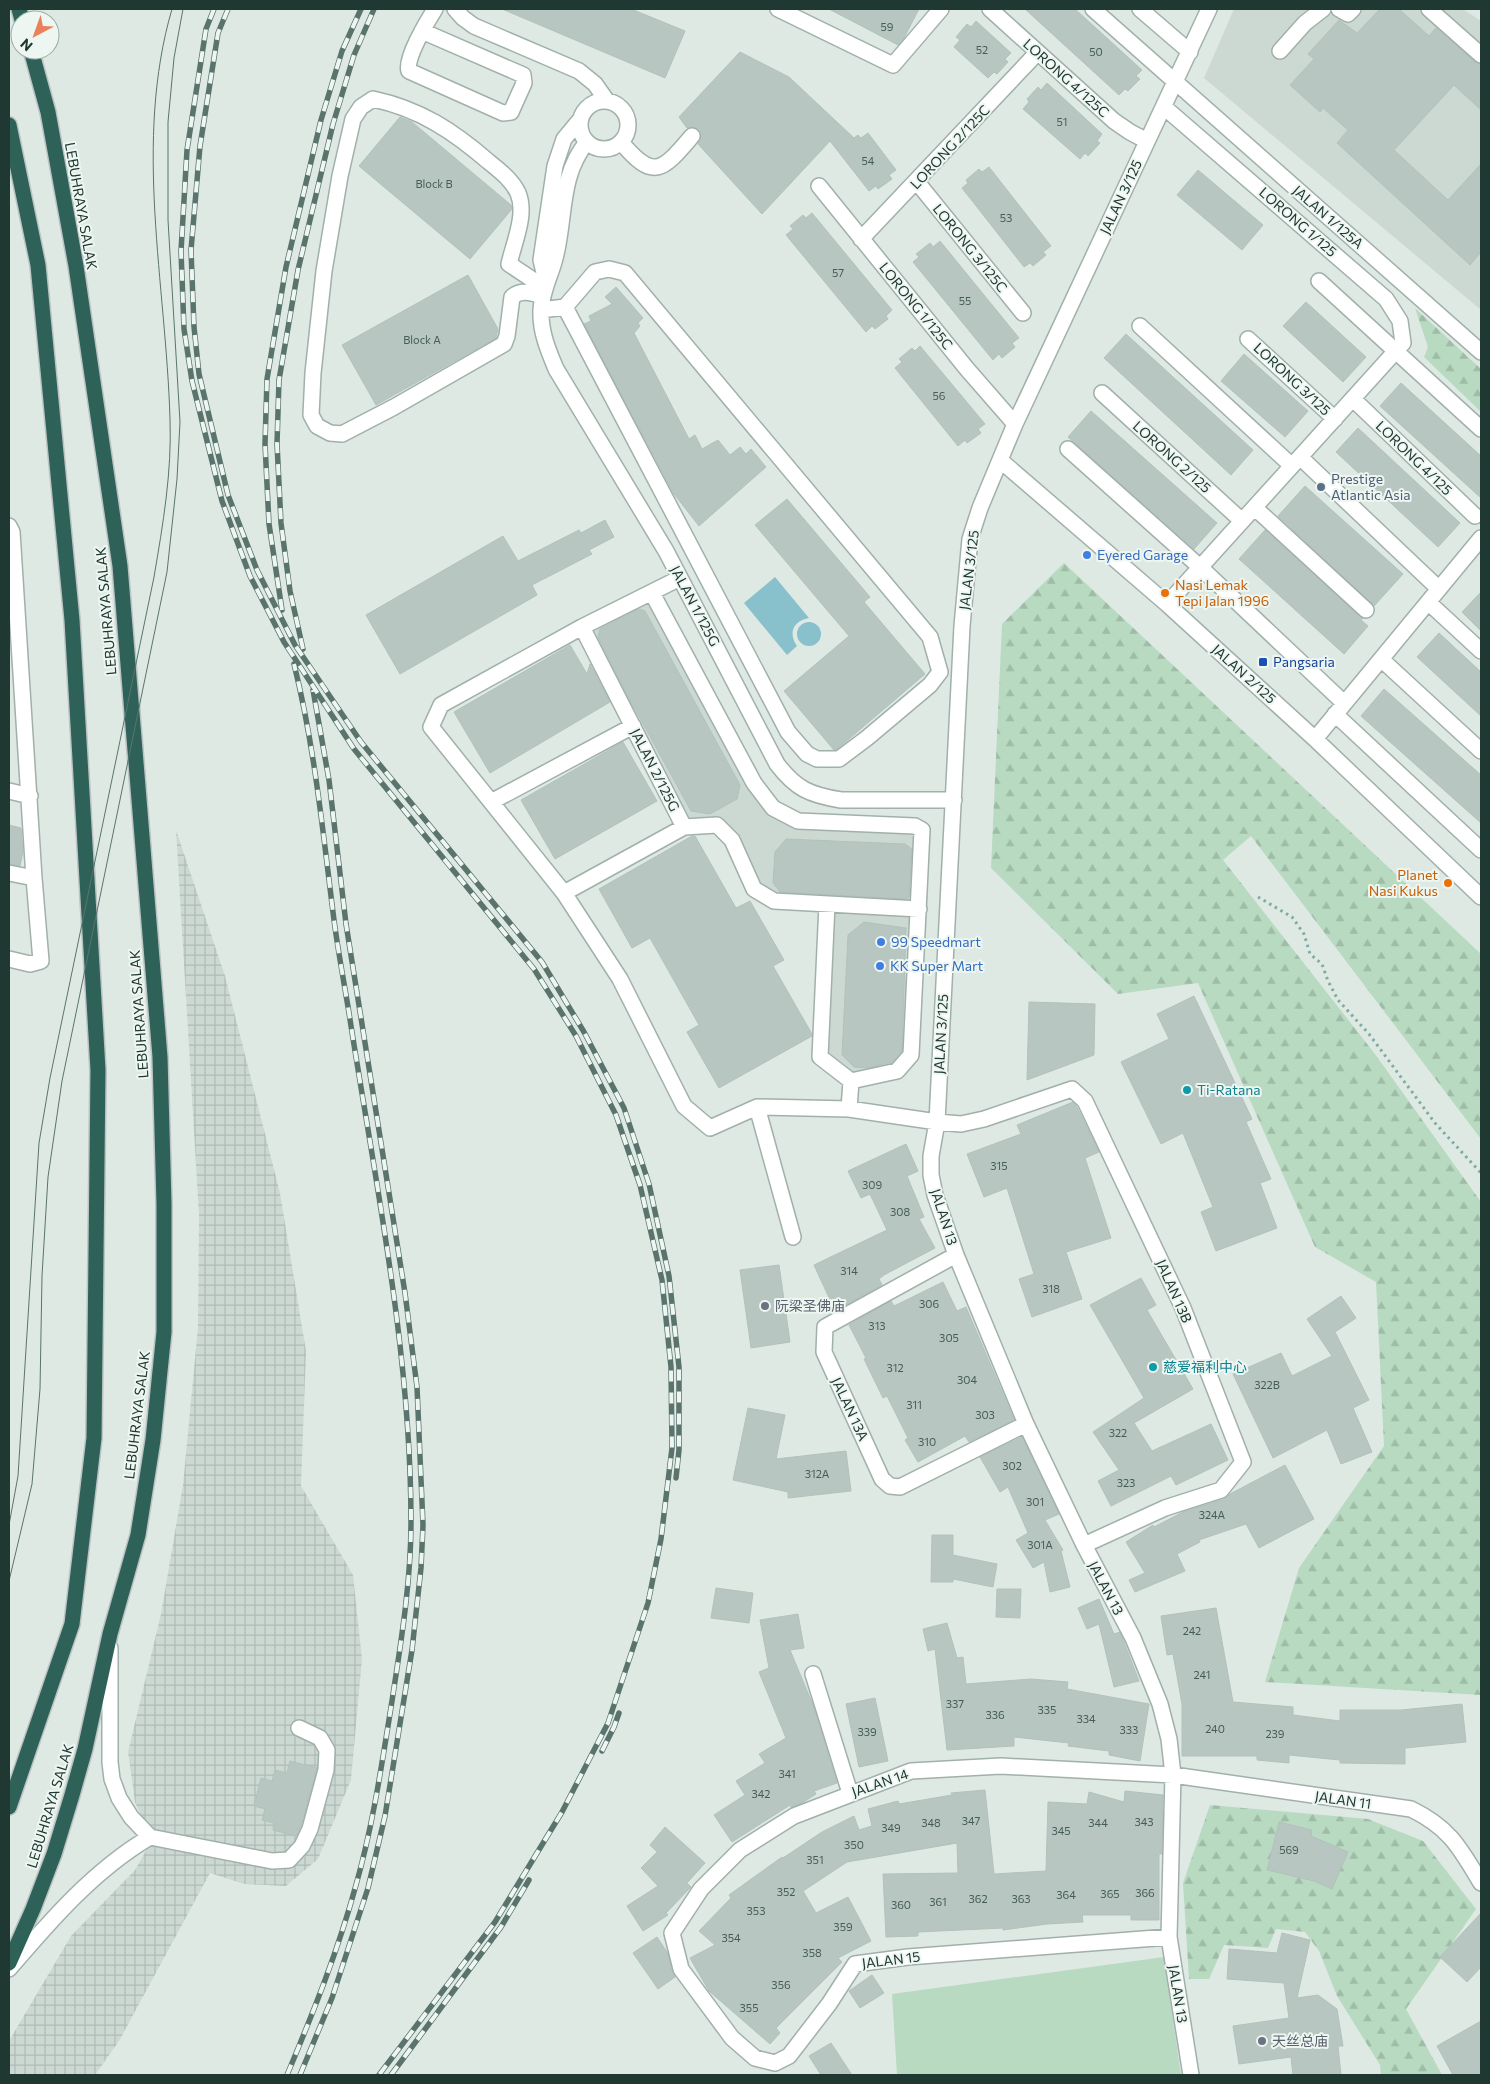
<svg xmlns="http://www.w3.org/2000/svg" width="1490" height="2084" font-family="Commissioner,'Noto Sans SC',sans-serif">
<defs>
<pattern id="industrial-grid" width="8" height="8" patternUnits="userSpaceOnUse" patternTransform="scale(1.25)"><rect width="8" height="8" fill="#ccd9d3"/><path d="M0 4h8M4 0v8" fill="none" stroke="#afbbb6"/></pattern>
<pattern id="forest-firs" width="22" height="20" patternUnits="userSpaceOnUse" patternTransform="scale(1.25)"><rect width="22" height="20" fill="#b8dac1"/><path d="M5 1l3.5 6h-7zM16 11l3.5 6h-7z" fill="#9ebca6"/></pattern>
</defs>
<rect width="100%" height="100%" fill="#dee9e4"/>
<!-- built -->
<path fill="#ccd9d3" d="M1234,9H1463L1481,21V310L1204,78Z
M649,601L769,812L917,831L907,1054L895,1068L856,1076L827,1053L834,902L776,898L758,884L737,835L689,820L591,631Z"/>
<!-- industrial -->
<path fill="url(#industrial-grid)" d="M176,830L225,976L280,1193L306,1351L301,1486L353,1575L362,1659L351,1780L318,1859L286,1886L244,1884L210,1873L119,2041L95,2075H9V2041L71,1936L135,1870L152,1840L135,1802L128,1752L161,1614L183,1485L198,1327L199,1215Z"/>
<!-- forest -->
<path fill="url(#forest-firs)" d="M1415,308L1481,369V412L1424,357L1428,347Z
M1064,563L1481,954V1139L1251,836L1223,860L1375,1054L1481,1202V1695L1265,1682L1299,1568L1384,1446L1376,1282L1315,1247L1198,983L1118,994L991,868L1002,624Z
M1210,1805L1368,1819L1423,1841L1476,1909L1406,2009L1442,2075H1381L1380,2065L1337,1996L1319,1951L1305,1932L1276,1929L1268,1948L1224,1945L1209,1979H1189L1183,1883Z"/>
<!-- park -->
<path fill="#b8dac1" d="M1164,1957L1181,2075H897L892,1994Z"/>
<!-- water -->
<path fill="#88c0cc" d="M775,577L809,618C793,621 788,633 797,646L787,655L744,603Z
M797 634a12 12 0 1 1 24 0a12 12 0 1 1-24 0Z"/>
<!-- building -->
<path fill="#b7c6c0" stroke="#b1c2bb" d="M502,9H631L685,31L665,78Z
M829,9H919L904,38L898,45Z
M1025,9H1075L1142,70L1136,76L1140,79L1128,91L1125,89L1119,95Z
M1380,9H1399L1429,36L1436,28L1475,62L1481,64V110L1454,85L1394,150L1448,200L1481,164V252L1470,265L1337,143L1348,130L1323,108L1320,112L1290,85L1314,59L1308,54L1339,20L1357,33Z
M976,21L1011,53L1005,59L1008,62L997,74L994,72L988,78L954,47L960,40L956,37L967,24L971,27Z
M740,52L789,77L854,138L858,135L861,138L868,133L896,170L889,175L892,179L878,189L876,186L869,191L830,141L762,214L698,144L701,137L698,129L693,127L687,128L679,117Z
M1047,83L1102,134L1097,141L1100,143L1088,156L1085,153L1080,159L1023,109L1029,102L1027,99L1038,87L1041,90Z
M400,117L412,122L511,205L512,209L470,259L359,166Z
M989,167L1051,246L1043,252L1046,255L1033,266L1030,263L1024,267L962,188L968,183L966,180L979,169L982,172Z
M1198,170L1263,225L1242,250L1177,195Z
M812,213L892,310L886,316L888,319L875,329L872,326L866,332L786,235L793,229L790,226L803,215L806,218Z
M940,241L1019,338L1012,343L1015,347L1002,358L999,354L993,360L913,262L919,257L916,254L930,243L933,247Z
M468,275L498,329L496,338L376,405L342,345Z
M616,287L643,318L638,323L640,326L634,333L689,439L695,435L702,449L718,440L730,455L740,447L746,454L751,449L766,467L699,526L674,494L584,324L591,321L589,316L612,304L605,297Z
M1306,302L1366,357L1343,382L1283,326Z
M1126,334L1253,450L1231,475L1104,358Z
M920,346L985,424L978,429L981,433L967,443L965,440L958,446L895,368L902,362L899,359L912,348L915,351Z
M1244,354L1308,411L1285,437L1221,381Z
M1401,383L1481,456V498L1380,406Z
M1091,411L1217,523L1194,549L1068,437Z
M1358,428L1460,523L1438,547L1336,452Z
M1305,486L1403,574L1374,606L1278,516Z
M787,499L870,597L864,602L925,674L836,750H834L784,691L849,636L755,525Z
M605,520L614,537L589,550L592,554L532,585L537,595L400,674L366,615L503,536L518,561L579,530L581,533Z
M1265,530L1363,618L1361,620L1368,626L1344,654L1239,559Z
M1481,592V631L1462,612Z
M639,609L645,611L740,785L737,799L710,814L691,811L626,693L598,637L600,629Z
M1439,633L1481,672V716L1417,657Z
M570,645L587,674L590,664L610,702L490,773L454,712Z
M1384,689L1481,775V823L1361,716Z
M623,742L657,801L555,859L521,800Z
M9,825L21,828L23,852L20,866L9,864Z
M692,836H695L736,908L750,901L784,960L773,966L812,1034V1036L719,1088L687,1032L699,1025L650,938L632,948L599,889Z
M786,839L905,844L912,849L909,897L907,899L780,892L773,883L775,852Z
M864,922L906,928L902,1051L892,1062L867,1068L854,1067L842,1055L848,935Z
M1194,996L1252,1119L1246,1122L1271,1179L1260,1183L1277,1228L1216,1251L1201,1212L1213,1207L1183,1133L1161,1144L1121,1062L1169,1039L1157,1014Z
M1029,1002L1095,1004L1094,1055L1027,1080Z
M1073,1102L1077,1107L1099,1152L1085,1158L1111,1238L1066,1252L1082,1299L1032,1317L1019,1279L1034,1274L1007,1188L984,1197L967,1154L1021,1134L1017,1125Z
M906,1144L918,1171L907,1176L924,1217L919,1219L935,1248L884,1275L879,1279L882,1285L840,1308L836,1299L831,1302L814,1265L887,1230L870,1194L861,1198L848,1171Z
M779,1265L790,1342L751,1348L740,1270Z
M1141,1278L1156,1305L1147,1310L1193,1389L1134,1423L1152,1451L1211,1424L1228,1460L1176,1485L1171,1476L1111,1506L1098,1481L1119,1470L1093,1432L1144,1398L1090,1305Z
M943,1282L957,1311L966,1307L1014,1420L969,1442L965,1436L918,1462L905,1440L908,1438L887,1396L883,1398L864,1359L866,1358L849,1325L891,1301L894,1306Z
M1341,1296L1356,1318L1335,1332L1369,1400L1353,1408L1372,1452L1341,1464L1327,1430L1273,1458L1233,1374L1281,1353L1292,1376L1332,1356L1307,1319Z
M748,1408L785,1415L776,1459L846,1451L851,1491L788,1498V1492L733,1480Z
M1022,1437L1059,1514L1045,1520L1063,1550L1061,1551L1070,1587L1050,1592L1044,1562L1033,1568L1016,1540L1028,1533L1008,1487L1000,1492L980,1457Z
M1285,1465L1314,1519L1259,1548L1246,1524L1199,1540L1200,1542L1177,1554L1185,1571L1135,1592L1129,1580L1145,1573L1126,1542L1153,1525L1154,1527L1183,1512L1224,1499L1230,1494Z
M932,1535H953V1555L997,1564L993,1587L953,1579V1582H931Z
M716,1588L753,1593L749,1623L711,1618Z
M997,1589H1021L1020,1618L996,1617Z
M1099,1599L1114,1634L1120,1632L1124,1642L1139,1681L1114,1687L1099,1624L1087,1629L1078,1608Z
M1216,1608L1233,1702L1293,1707V1715L1340,1721V1710H1401L1462,1704L1466,1742L1405,1748V1764L1340,1763V1760L1289,1755V1763L1257,1760V1756H1182V1704L1173,1654L1167,1655L1161,1616Z
M798,1614L804,1648L790,1650L813,1705L837,1783L814,1791L816,1794L802,1803L791,1807L790,1805L732,1842L714,1815L745,1795L736,1781L765,1763L759,1754L786,1738L759,1672L769,1668L760,1620Z
M947,1623L957,1658L963,1657L966,1684L1031,1679L1068,1682L1067,1689L1149,1704L1140,1761L1109,1755V1751L1068,1746L1069,1743L1014,1737V1746L947,1750L935,1649L928,1651L923,1629Z
M875,1698L888,1761L859,1767L846,1704Z
M290,1761L317,1768L301,1826L296,1836L273,1830L274,1823L262,1820L265,1809L254,1806L261,1778L272,1781L275,1770L287,1773Z
M985,1790L994,1874L1046,1871L1048,1802L1087,1804L1089,1792L1124,1802L1125,1791L1163,1795L1162,1854H1159V1920H1131V1915H1082L1083,1922L1047,1924L1003,1930V1928L918,1932V1936L886,1937L883,1874L958,1873L957,1843L847,1862L803,1891L816,1913L848,1897L871,1941L838,1958L842,1962L776,2028L780,2033L770,2044L709,1991L690,1958L715,1945L699,1931L731,1898L729,1895L782,1857L783,1858L822,1832L854,1816L859,1830L872,1826L868,1809L898,1801L899,1804L952,1795L951,1793Z
M1279,1822L1312,1830L1311,1836L1348,1852L1332,1889L1314,1881L1267,1870Z
M665,1827L705,1863L687,1883L691,1887L666,1913L668,1915L643,1931L627,1906L658,1886L641,1868L657,1852L650,1845Z
M1481,1913V1967L1467,1982L1440,1957Z
M1282,1933L1310,1940L1297,1998L1318,1995L1337,2009L1343,2046H1338L1341,2075H1293L1291,2057L1239,2064L1233,2026L1289,2018L1284,1983L1227,1979L1229,1949L1277,1953Z
M657,1937L667,1952L675,1977L658,1989L633,1953Z
M872,1975L884,1993L860,2008L849,1991Z
M1481,2021V2075H1453L1437,2046Z
M831,2043L852,2075H821L809,2056Z"/>
<g fill="none" stroke-linecap="round" stroke-linejoin="round">
<!-- minor casing -->
<g stroke="#a1b0ab" stroke-width="18">
<path id="minor" d="M455,9L463,18L474,26L579,71L595,84L607,101
M778,9L893,65L941,9
M990,9L1114,121L1130,132L1147,141
M1093,9L1481,352
M1140,9L1190,52
M1339,9L1348,14L1353,9
M1429,9L1481,55
M422,31L523,75L524,83L511,112L503,113L409,71C404,60 428,20 435,9
M1280,51L1305,23L1323,9
M580 125a24 24 0 1 1 48 0a24 24 0 1 1-48 0Z
M1164,107L1386,299L1400,321L1403,343L1167,604
M587,142C558,177 566,222 554,262C549,279 542,291 541,310C540,331 548,350 556,369L666,551L777,764C796,789 810,795 841,800H954
M621,142C654,182 663,170 692,136
M917,182L1023,313
M819,186L967,369L1015,424
M861,239L1037,53
M546,281L541,260L555,166L564,139L579,121
M1319,281L1481,429
M543,296C532,293 521,289 512,297L507,336L504,344L394,407L342,434L330,433L317,426L311,415L313,373L324,271L340,176L353,119L361,107L373,99C420,109 453,131 489,162C500,171 512,180 518,193C527,214 514,242 509,264L545,288
M541,310L565,307L595,272L609,269L625,273L930,637L940,672L930,685L867,738L839,759H817L807,754L788,732L565,307
M1140,326L1292,466
M1248,339L1335,419
M1102,393L1242,521
M1353,399L1475,516
M1068,449L1200,567L1344,703
M1300,457L1439,589
M1000,460L1167,604L1315,739L1481,897
M1255,508L1366,610
M9,526L12,532L34,878L41,961L30,964L9,959
M680,578L582,627L441,705L431,727L564,893L620,979L684,1106L710,1128L757,1107L849,1109L937,1122L961,1124L984,1119L1072,1089L1085,1101L1183,1308L1243,1462L1221,1490L1165,1508L1084,1545
M652,593L754,783L773,808L798,821L915,826L922,830L911,1055L897,1071L851,1081
M1428,602L1481,651
M582,627L684,827L717,825L732,840L754,889L774,901L919,909
M1381,659L1481,751
M1335,714L1481,850
M1315,739L1481,538
M9,791L30,796
M491,802L633,726
M9,873L34,878
M564,893L684,827
M827,904L820,1057L851,1081L849,1109
M757,1107L793,1237
M956,1255L825,1327L824,1352L882,1479L890,1486L900,1487L1026,1424
M110,1648V1762L112,1779L119,1798L131,1817L150,1837L272,1861L289,1860L302,1846L310,1829L326,1770L327,1750L320,1738L299,1728
M813,1674L850,1793
M1169,1937L908,1957L855,1964L829,2004L789,2056L775,2063L755,2058L732,2038L681,1969L672,1933L701,1889L740,1850L794,1816L911,1771L1001,1766L1173,1775L1411,1809C1450,1828 1460,1848 1481,1883
M9,1969C50,1921 94,1870 150,1837
M1191,2075L1169,1937L1173,1775L1169,1739L1160,1704L1133,1638L1084,1545L1026,1424L956,1255L935,1195L931,1175V1156L937,1122L962,626L970,539L980,508L1015,424L1209,9"/>
</g>
<!-- highway casing -->
<g stroke="#bcc3c2" stroke-width="18">
<path id="highway" d="M19,9L22,20
M9,125L38,265L72,620L98,1070L94,1438L72,1624L9,1807
M9,1963L33,1909L54,1854L72,1795L85,1749L110,1634L138,1535L153,1440L164,1332V1204L160,1057L120,566L76,266L48,112L31,50"/>
</g>
<!-- path -->
<path stroke="#80ab9f" stroke-width="3" stroke-dasharray="2.5 4" stroke-linecap="butt" d="M1258,897L1292,917L1304,934L1310,954L1322,964L1328,981L1338,1000L1369,1034L1435,1123L1481,1173"/>
<!-- minor -->
<use href="#minor" stroke="#fff" stroke-width="15"/>
<!-- highway -->
<use href="#highway" stroke="#2e6259" stroke-width="15"/>
<!-- tram -->
<path stroke="#5a746d" stroke-width="1" d="M9,1525L18,1476L39,1143L50,1078L154,577C163,524 172,472 170,419C166,283 133,142 172,9
M9,1581L32,1484L40,1389L42,1276L48,1177L62,1081L167,572L177,479L180,422L168,220V122L174,58L183,9"/>
<!-- rail casing -->
<g stroke="#5a746d" stroke-width="5.5">
<path id="rail" d="M214,9L206,29L187,150L181,251L184,329L192,381L222,501L250,576L284,642L354,749L534,969L576,1036L616,1115L640,1185L662,1280L671,1367L672,1448L661,1539L648,1603L608,1723L562,1812L495,1922L379,2075
M228,9L218,33L200,146L191,250L194,327L199,374L228,495L257,570L295,645L361,742L542,962L584,1032L624,1108L649,1184L669,1276L679,1367V1450L676,1478
M282,610L269,524L265,444L267,379L286,267L321,120L342,51L361,9
M303,649L290,591L281,523L277,444L279,380L298,270L333,124L354,55L374,9
M602,1751L614,1727L619,1713
M287,2075C313,2013 338,1951 356,1885C373,1825 382,1763 392,1701C401,1642 411,1582 411,1522C411,1351 375,1181 349,1013C344,982 338,951 334,920C323,834 315,748 294,664
M300,2075L332,1998L368,1888L385,1816L412,1650L421,1568L423,1525L417,1387L405,1293L346,924L329,780L313,690
M391,2075L501,1927L529,1880"/>
</g>
<!-- rail -->
<use href="#rail" stroke="#eef6f2" stroke-width="4" stroke-dasharray="11" stroke-linecap="butt"/>
</g>
<!-- markers -->
<circle fill="#5c6f8a" stroke="#eef6f2" stroke-width="2" cx="1321" cy="487" r="5"/>
<g fill="#3f7fe0" stroke="#eef6f2" stroke-width="2">
<circle cx="1087" cy="555" r="5"/>
<circle cx="881" cy="942" r="5"/>
<circle cx="880" cy="966" r="5"/>
</g>
<g fill="#e8710a" stroke="#eef6f2" stroke-width="2">
<circle cx="1165" cy="593" r="5"/>
<circle cx="1448" cy="883" r="5"/>
</g>
<rect fill="#1a4fb4" stroke="#eef6f2" stroke-width="2" x="1258" y="657" width="10" height="10" rx="2.5"/>
<g fill="#0f9aa8" stroke="#eef6f2" stroke-width="2">
<circle cx="1187" cy="1090" r="5"/>
<circle cx="1153" cy="1367" r="5"/>
</g>
<g fill="#6b7280" stroke="#eef6f2" stroke-width="2">
<circle cx="765" cy="1306" r="5"/>
<circle cx="1262" cy="2041" r="5"/>
</g>
<g text-anchor="middle" stroke-width="4" stroke-linejoin="round" paint-order="stroke">
<!-- number labels -->
<g font-size="11" fill="#465c56">
<text x="887" y="31">59</text>
<text x="982" y="54">52</text>
<text x="1096" y="56">50</text>
<text x="1062" y="126">51</text>
<text x="868" y="165">54</text>
<text x="434" y="188">Block B</text>
<text x="1006" y="222">53</text>
<text x="838" y="277">57</text>
<text x="965" y="305">55</text>
<text x="422" y="344">Block A</text>
<text x="939" y="400">56</text>
<text x="999" y="1170">315</text>
<text x="872" y="1189">309</text>
<text x="900" y="1216">308</text>
<text x="849" y="1275">314</text>
<text x="1051" y="1293">318</text>
<text x="929" y="1308">306</text>
<text x="877" y="1330">313</text>
<text x="949" y="1342">305</text>
<text x="895" y="1372">312</text>
<text x="967" y="1384">304</text>
<text x="1267" y="1389">322B</text>
<text x="914" y="1409">311</text>
<text x="985" y="1419">303</text>
<text x="1118" y="1437">322</text>
<text x="927" y="1446">310</text>
<text x="1012" y="1470">302</text>
<text x="817" y="1478">312A</text>
<text x="1126" y="1487">323</text>
<text x="1035" y="1506">301</text>
<text x="1212" y="1519">324A</text>
<text x="1040" y="1549">301A</text>
<text x="1192" y="1635">242</text>
<text x="1202" y="1679">241</text>
<text x="955" y="1708">337</text>
<text x="1047" y="1714">335</text>
<text x="995" y="1719">336</text>
<text x="1086" y="1723">334</text>
<text x="1215" y="1733">240</text>
<text x="1129" y="1734">333</text>
<text x="867" y="1736">339</text>
<text x="1275" y="1738">239</text>
<text x="787" y="1778">341</text>
<text x="761" y="1798">342</text>
<text x="971" y="1825">347</text>
<text x="1144" y="1826">343</text>
<text x="931" y="1827">348</text>
<text x="1098" y="1827">344</text>
<text x="891" y="1832">349</text>
<text x="1061" y="1835">345</text>
<text x="854" y="1849">350</text>
<text x="1289" y="1854">569</text>
<text x="815" y="1864">351</text>
<text x="786" y="1896">352</text>
<text x="1145" y="1897">366</text>
<text x="1110" y="1898">365</text>
<text x="1066" y="1899">364</text>
<text x="978" y="1903">362</text>
<text x="1021" y="1903">363</text>
<text x="938" y="1906">361</text>
<text x="901" y="1909">360</text>
<text x="756" y="1915">353</text>
<text x="843" y="1931">359</text>
<text x="731" y="1942">354</text>
<text x="812" y="1957">358</text>
<text x="781" y="1989">356</text>
<text x="749" y="2012">355</text>
</g>
<!-- street labels -->
<g font-size="14" fill="#203832" stroke="#eef6f2">
<text transform="translate(1066 78) rotate(42)" y="5">LORONG 4/125C</text>
<text transform="translate(950 147) rotate(-47)" y="5">LORONG 2/125C</text>
<text transform="translate(1121 197) rotate(-65)" y="5">JALAN 3/125</text>
<text transform="translate(81 206) rotate(80)" y="5">LEBUHRAYA SALAK</text>
<text transform="translate(1328 217) rotate(41)" y="5">JALAN 1/125A</text>
<text transform="translate(1298 222) rotate(41)" y="5">LORONG 1/125</text>
<text transform="translate(970 248) rotate(51)" y="5">LORONG 3/125C</text>
<text transform="translate(916 306) rotate(51)" y="5">LORONG 1/125C</text>
<text transform="translate(1292 379) rotate(43)" y="5">LORONG 3/125</text>
<text transform="translate(1172 457) rotate(42)" y="5">LORONG 2/125</text>
<text transform="translate(1414 458) rotate(44)" y="5">LORONG 4/125</text>
<text transform="translate(969 570) rotate(-83)" y="5">JALAN 3/125</text>
<text transform="translate(695 606) rotate(62)" y="5">JALAN 1/125G</text>
<text transform="translate(106 611) rotate(-95)" y="5">LEBUHRAYA SALAK</text>
<text transform="translate(1244 674) rotate(42)" y="5">JALAN 2/125</text>
<text transform="translate(655 770) rotate(63)" y="5">JALAN 2/125G</text>
<text transform="translate(139 1014) rotate(-94)" y="5">LEBUHRAYA SALAK</text>
<text transform="translate(941 1034) rotate(-87)" y="5">JALAN 3/125</text>
<text transform="translate(944 1217) rotate(72)" y="5">JALAN 13</text>
<text transform="translate(1174 1291) rotate(66)" y="5">JALAN 13B</text>
<text transform="translate(850 1409) rotate(65)" y="5">JALAN 13A</text>
<text transform="translate(137 1415) rotate(-83)" y="5">LEBUHRAYA SALAK</text>
<text transform="translate(1106 1588) rotate(62)" y="5">JALAN 13</text>
<text transform="translate(880 1783) rotate(-19)" y="5">JALAN 14</text>
<text transform="translate(1343 1800) rotate(8)" y="5">JALAN 11</text>
<text transform="translate(50 1806) rotate(-73)" y="5">LEBUHRAYA SALAK</text>
<text transform="translate(891 1960) rotate(-7)" y="5">JALAN 15</text>
<text transform="translate(1178 1994) rotate(81)" y="5">JALAN 13</text>
</g>
<!-- service labels -->
<g font-size="14" fill="#4e5e75" stroke="#eef6f2" text-anchor="start">
<text x="1331" y="484">Prestige<tspan x="1331" dy="16">Atlantic Asia</tspan></text>
</g>
<!-- shop labels -->
<g font-size="14" fill="#366cbe" stroke="#eef6f2" text-anchor="start">
<text x="1097" y="560">Eyered Garage</text>
<text x="891" y="947">99 Speedmart</text>
<text x="890" y="971">KK Super Mart</text>
</g>
<!-- food labels -->
<g font-size="14" fill="#c56008" stroke="#eef6f2" text-anchor="start">
<text x="1175" y="590">Nasi Lemak<tspan x="1175" dy="16">Tepi Jalan 1996</tspan></text>
<text x="1438" y="880" text-anchor="end">Planet<tspan x="1438" dy="16">Nasi Kukus</tspan></text>
</g>
<!-- transit labels -->
<g font-size="14" fill="#164399" stroke="#eef6f2" text-anchor="start">
<text x="1273" y="667">Pangsaria</text>
</g>
<!-- culture labels -->
<g font-size="14" fill="#0d838f" stroke="#eef6f2" text-anchor="start">
<text x="1197" y="1095">Ti-Ratana</text>
<text x="1163" y="1372">慈爱福利中心</text>
</g>
<!-- worship labels -->
<g font-size="14" fill="#5b616d" stroke="#eef6f2" text-anchor="start">
<text x="775" y="1311">阮梁圣佛庙</text>
<text x="1272" y="2046">天丝总庙</text>
</g>
</g>
<!-- border -->
<rect width="1490" height="2084" fill="none" stroke="#203832" stroke-width="20"/>
<!-- north arrow -->
<g transform="translate(35 35) rotate(221)"><circle r="24" fill="#eef6f2" stroke="#9caaa5"/>
<path d="M0-4L9 19L0 12L-9 19Z" fill="#eb815a"/>
<text y="-8" font-size="14" font-weight="bold" text-anchor="middle" fill="#203832">N</text>
</g>
</svg>
